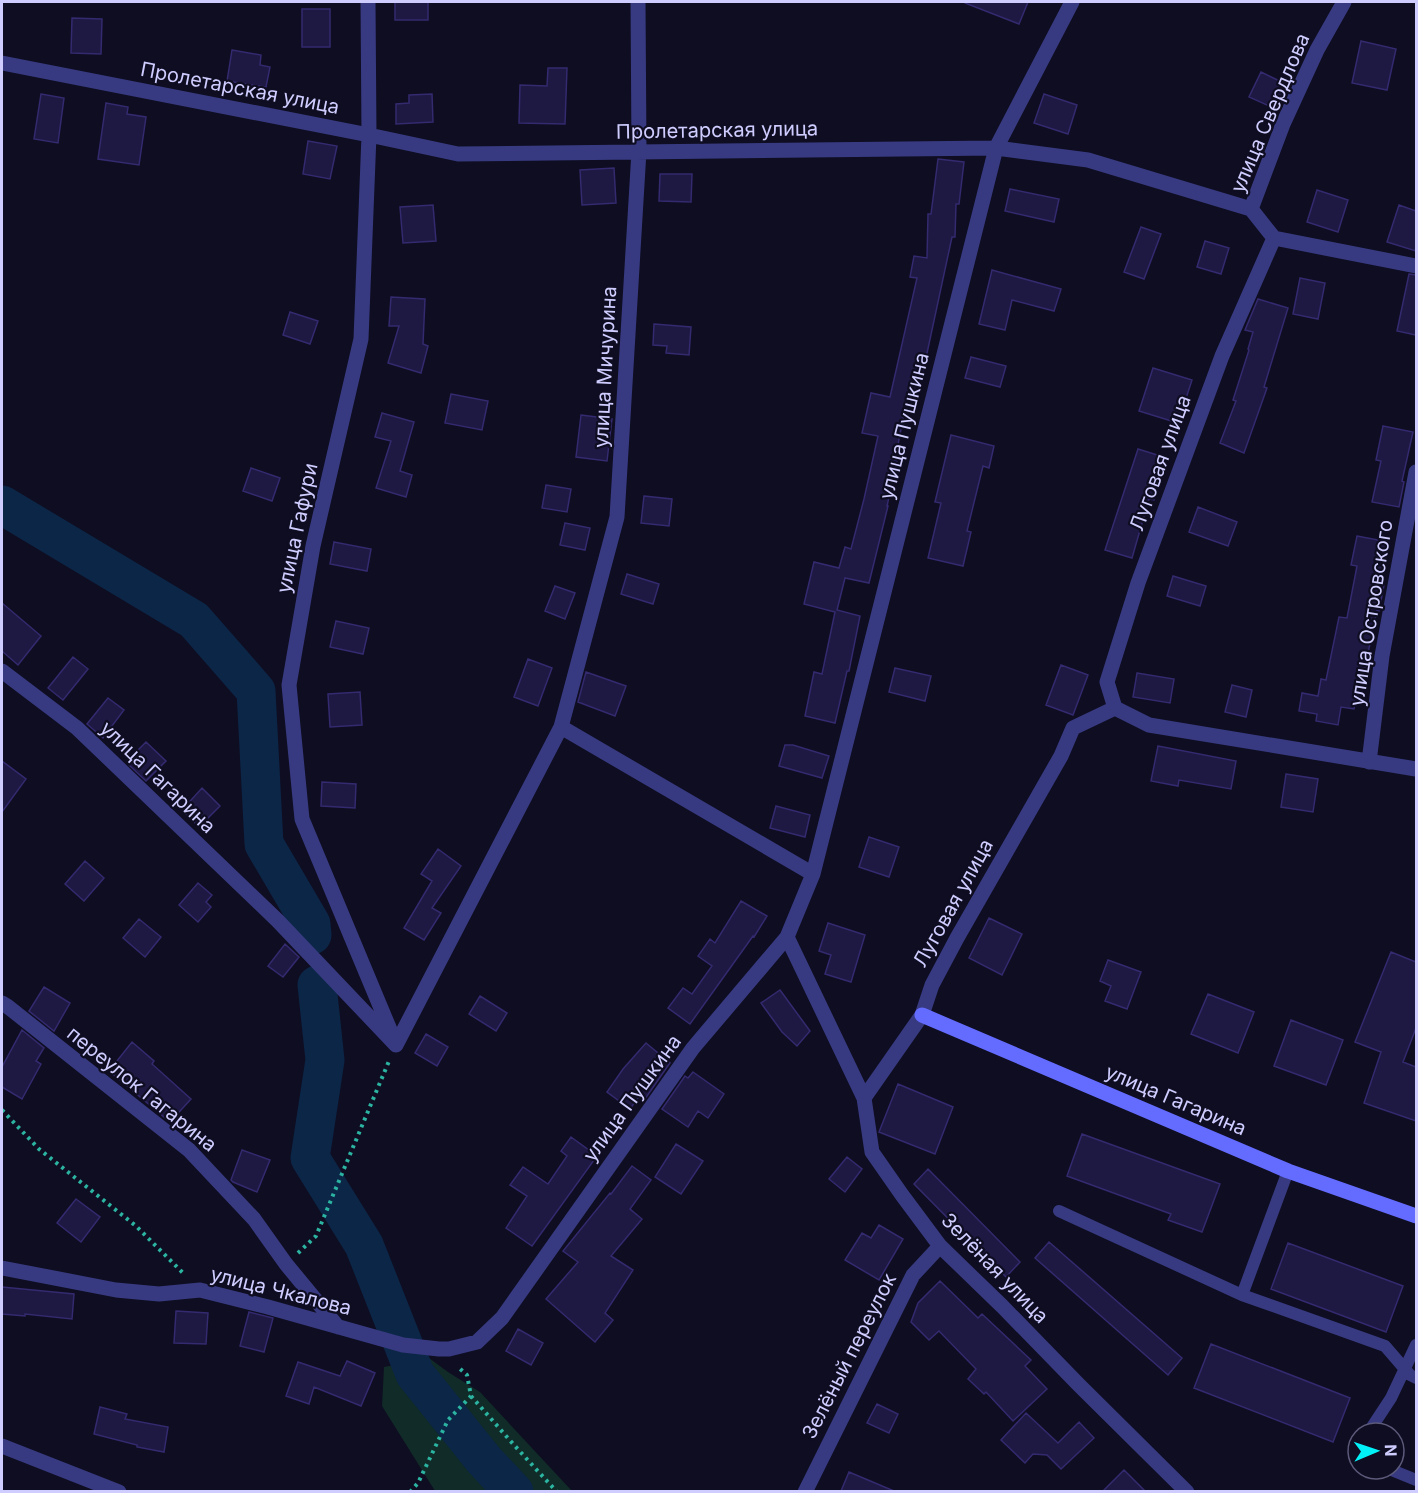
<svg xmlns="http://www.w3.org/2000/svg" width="1418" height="1493" font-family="Inter,sans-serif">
<rect width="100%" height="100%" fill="#0f0d21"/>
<!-- green -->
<path fill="#102b28" d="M429,1358L448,1372L480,1392L572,1491H435L382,1406L384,1367Z"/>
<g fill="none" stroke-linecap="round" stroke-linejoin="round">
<!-- river -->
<path stroke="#0c2647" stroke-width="39" d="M2,505L194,620L256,691L264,844L311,924L312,935
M317,985L325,1060L310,1158L364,1245L415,1374L484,1460L514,1492"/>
</g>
<!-- building -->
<path fill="#1e1942" stroke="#332a6f" stroke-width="1.5" d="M395,2H428V20H395Z
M965,2H1028L1019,24L965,3Z
M302,9H330V47H302Z
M72,18L102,19L101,54L71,53Z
M1361,41L1396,49L1387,90L1352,83Z
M232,50L261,55L260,65L270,67L266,87L227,81Z
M548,68H567L565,124L519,123L520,85L547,86Z
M1261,72L1288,85L1276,109L1249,97Z
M41,94L64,98L58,143L34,139Z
M432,94L433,122L396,124V104L409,103V95Z
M1044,94L1077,105L1068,134L1034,123Z
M106,103L128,107L127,114L146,117L139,165L98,159Z
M308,141L337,146L330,179L303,174Z
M938,159L964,162L959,204H956L955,237H952L918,395L908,393L895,460L897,461L887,506H888L869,583L845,578L837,610L860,616L849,671H847L835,723L805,716L814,672L822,674L835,612L804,604L814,562L839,568L845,547L851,549L864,499L878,436L862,433L871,393L890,397L917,278L910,277L914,256L927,258L928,214H931Z
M614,168L616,203L582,205L580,170Z
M660,174H692L691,202L659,201Z
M1010,189L1059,199L1054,222L1005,211Z
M1317,190L1348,200L1338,232L1307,222Z
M433,205L436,241L403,243L400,207Z
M1399,205L1416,211V251L1387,242Z
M1141,227L1161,234L1144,279L1124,272Z
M1205,241L1229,248L1221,274L1197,267Z
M992,270L1061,289L1054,311L1012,300L1005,330L979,324Z
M1409,274L1416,275V335L1397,331Z
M1300,278L1325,283L1318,319L1293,314Z
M391,297L425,299L423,344L428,346L421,373L388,363L399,326H389Z
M1258,299L1288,308L1264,387L1267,388L1244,453L1220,443L1236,401L1233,400L1249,350L1248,349L1253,332L1245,330Z
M290,312L318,321L310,344L283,335Z
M654,324L691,327L689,355L666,353L667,346L653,345Z
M971,357L1006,366L1000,387L965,378Z
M1153,368L1192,380L1178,423L1139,411Z
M451,394L488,401L482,430L445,423Z
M382,413L414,422L400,471L412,475L406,497L376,488L391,441L375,437Z
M581,415L612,419L607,461L576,457Z
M1383,426L1413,432L1402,481L1404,482L1399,507L1372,502L1381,461L1376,460Z
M951,435L994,446L989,468L983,466L967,531L971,532L963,566L928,558L941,503L935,502Z
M1138,449L1167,458L1154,500L1149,499L1132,558L1105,550Z
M251,468L280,478L272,501L243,491Z
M546,485L571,489L567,512L542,508Z
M644,496L672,499L669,526L641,523Z
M1198,507L1237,522L1228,546L1189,532Z
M565,523L590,528L585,550L560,545Z
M1357,536L1389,542L1381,584L1384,585L1379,611L1377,610L1358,701H1355L1354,709L1341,707L1338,725L1316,721L1317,714L1299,711L1302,693L1318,696L1321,679L1326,680L1339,617L1347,618L1357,566L1351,565Z
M334,542L371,549L367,571L330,564Z
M627,574L659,584L653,604L621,594Z
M1173,576L1206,586L1200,606L1167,596Z
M555,586L575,593L565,619L545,611Z
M2,603L41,636L18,665L2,651Z
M336,621L369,628L363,654L330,647Z
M73,657L88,669L63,700L48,688Z
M528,659L552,668L538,706L514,697Z
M1061,665L1088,675L1073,715L1046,705Z
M895,668L931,676L925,701L889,692Z
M586,672L626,686L615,716L578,702Z
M1137,673L1174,679L1170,703L1133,697Z
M1232,685L1252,690L1246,717L1225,712Z
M360,692L362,725L330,727L328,694Z
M108,698L124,710L103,738L87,724Z
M146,742L166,761L146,781L129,765V759Z
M785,745H793L829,756L822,778L779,766Z
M1158,746L1236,761L1231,789L1179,780L1178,786L1151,781Z
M2,761L26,779L2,812Z
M1286,774L1318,779L1313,812L1281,807Z
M322,782L356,784L355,808L321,806Z
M202,788L220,806L199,827L182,810Z
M776,806L810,815L805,837L770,828Z
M869,837L899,847L889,877L859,867Z
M438,849L461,866L432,908L441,913L424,940L404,928L432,881L421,874Z
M85,861L104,878L84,901L65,884Z
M198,883L212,895L206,902L211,907L198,922L179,905Z
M741,901L767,916L754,937L753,936L690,1024L668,1008L683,988L692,994L712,966L698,956L710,939L715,943Z
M989,918L1022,934L1002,975L969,958Z
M139,919L161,937L145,957L123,938Z
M828,923L865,935L851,982L825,974L831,955L819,951Z
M285,944L299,957L283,977L268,966Z
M1391,952L1416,962V1028L1403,1062L1416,1067V1121L1364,1103L1381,1052L1355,1042Z
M1108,960L1141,972L1127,1009L1105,1001L1111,986L1100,981Z
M44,987L70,1003L54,1031L29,1011Z
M780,990L810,1031L797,1046L782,1032L761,1003Z
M1208,994L1254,1012L1238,1053L1191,1034Z
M480,996L507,1013L496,1031L469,1014Z
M1291,1020L1343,1040L1326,1085L1274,1066Z
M22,1030L44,1048L36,1061L41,1064L22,1099L2,1087V1067Z
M426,1034L448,1047L437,1066L415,1053Z
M132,1042L154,1061L152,1064L191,1099L170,1122L109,1071Z
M646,1043L670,1063L645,1099L640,1095L630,1109L607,1092L623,1069Z
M693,1072L724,1094L708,1118L698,1111L688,1127L662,1109L685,1076L688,1078Z
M898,1084L953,1107L935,1154L879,1132Z
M1082,1134L1220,1184L1202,1232L1168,1220L1171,1214L1067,1176Z
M571,1137L597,1156L532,1246L506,1228L527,1196L510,1185L523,1167L548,1184L567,1156L561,1151Z
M676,1144L703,1161L681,1194L655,1177Z
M242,1150L270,1160L257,1192L233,1182L231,1180Z
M847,1157L862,1169L845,1192L829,1179Z
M632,1166L651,1180L630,1209L642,1219L611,1256L633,1270L605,1313L613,1320L595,1342L546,1299L578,1262L563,1251L610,1193L611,1194Z
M928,1169L1020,1262L1006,1277L914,1184Z
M76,1199L100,1217L81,1242L57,1223Z
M879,1225L903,1239L879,1280L845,1260L862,1233L871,1238Z
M1049,1242L1182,1358L1168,1375L1035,1258Z
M1288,1243L1403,1286L1386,1332L1271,1289Z
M940,1281L978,1318L982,1314L1031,1360L1025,1366L1047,1389L1013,1421L986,1392L984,1394L968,1379L976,1369L939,1331L929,1340L911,1322L918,1303Z
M2,1287L74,1294L72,1319L25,1314V1316L2,1314Z
M176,1311L208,1313L206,1344L174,1343Z
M249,1312L273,1318L264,1352L240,1346Z
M518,1329L543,1343L531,1365L506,1351Z
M1211,1344L1350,1398L1333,1442L1194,1388Z
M347,1361L375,1373L361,1406L314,1387L309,1404L286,1396L298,1362L340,1376Z
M877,1404L898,1414L889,1433L867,1423Z
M100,1407L127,1414L125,1419L168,1427L164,1452L137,1447V1445L94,1434Z
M1026,1413L1058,1443L1079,1422L1094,1438L1061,1469L1047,1455L1033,1454L1025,1463L1001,1440Z
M1124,1470L1145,1491H1103Z
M849,1472L894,1491H841Z"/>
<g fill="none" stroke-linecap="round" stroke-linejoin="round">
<!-- path -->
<path stroke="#2cb4a2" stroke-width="4" stroke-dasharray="3 4.5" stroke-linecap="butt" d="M2,1110L39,1149L136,1226L185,1275
M298,1253L316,1236L389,1061
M471,1396L514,1445L557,1492
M410,1492L418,1483L448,1420L471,1396L467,1375L457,1366"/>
<!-- lane -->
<path stroke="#373a81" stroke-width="12" d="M1059,1211L1242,1295L1385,1346L1410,1375L1416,1378
M1242,1295L1288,1171
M1368,1433L1391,1398L1416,1345
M1389,1469L1416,1480"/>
<!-- street -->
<path stroke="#373a81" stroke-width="15" d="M368,2L369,135L361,339L313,546L289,685L302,819L393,1037
M2,63L369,135L458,154L996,148L1088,160L1251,209L1274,238L1416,266
M1251,209L1283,124L1317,50L1344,2
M2,671L77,728L278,921L396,1045L561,727L617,517L639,151L638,2
M1115,708L1149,725L1416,769
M561,727L813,874L996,148L1072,2
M1369,762L1382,656L1416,472
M787,937L864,1098L872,1152L902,1195L940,1246L1002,1306L1079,1385L1187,1492
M2,1003L7,1006L189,1150L254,1219L286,1264L338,1327
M864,1098L922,1015L932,985L957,938L1061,756L1073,728L1115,708L1107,682L1138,583L1222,356L1274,238
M2,1268L116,1290L159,1294L200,1290L268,1307L403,1345L439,1349H449L477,1342L502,1318L693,1048L787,937L813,874
M2,1446L119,1492
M805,1492L913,1275L940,1246"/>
<!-- secondary -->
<path stroke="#646cff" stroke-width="15" d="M922,1015L1288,1171L1416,1216"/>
</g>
<g text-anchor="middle" stroke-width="4.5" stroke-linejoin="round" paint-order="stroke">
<!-- street labels -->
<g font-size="20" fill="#cfcdff" stroke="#0f0d21">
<text transform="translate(240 88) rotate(11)" y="7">Пролетарская улица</text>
<text transform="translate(1270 113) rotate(-67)" y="7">улица Свердлова</text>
<text transform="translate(717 130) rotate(-1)" y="7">Пролетарская улица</text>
<text transform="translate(605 367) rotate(-87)" y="7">улица Мичурина</text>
<text transform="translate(904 426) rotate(-76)" y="7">улица Пушкина</text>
<text transform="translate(1160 463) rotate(-70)" y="7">Луговая улица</text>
<text transform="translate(297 528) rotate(-78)" y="7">улица Гафури</text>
<text transform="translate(1371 613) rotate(-81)" y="7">улица Островского</text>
<text transform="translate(158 777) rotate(44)" y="7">улица Гагарина</text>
<text transform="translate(953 903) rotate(-61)" y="7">Луговая улица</text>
<text transform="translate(142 1089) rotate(39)" y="7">переулок Гагарина</text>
<text transform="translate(632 1098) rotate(-54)" y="7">улица Пушкина</text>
<text transform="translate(1176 1100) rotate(23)" y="7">улица Гагарина</text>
<text transform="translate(995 1268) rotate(46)" y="7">Зелёная улица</text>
<text transform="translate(281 1291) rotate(14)" y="7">улица Чкалова</text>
<text transform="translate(849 1356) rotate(-63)" y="7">Зелёный переулок</text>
</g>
</g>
<!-- border -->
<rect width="1418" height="1493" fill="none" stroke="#cfcdff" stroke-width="6"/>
<!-- north arrow -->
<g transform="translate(1376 1451) rotate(88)"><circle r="28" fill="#0f0d21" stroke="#5c5a7a" stroke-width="1.5"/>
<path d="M0-4.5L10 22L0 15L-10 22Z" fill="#00f2f8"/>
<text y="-9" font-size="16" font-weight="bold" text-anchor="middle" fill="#cfcdff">N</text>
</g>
</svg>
